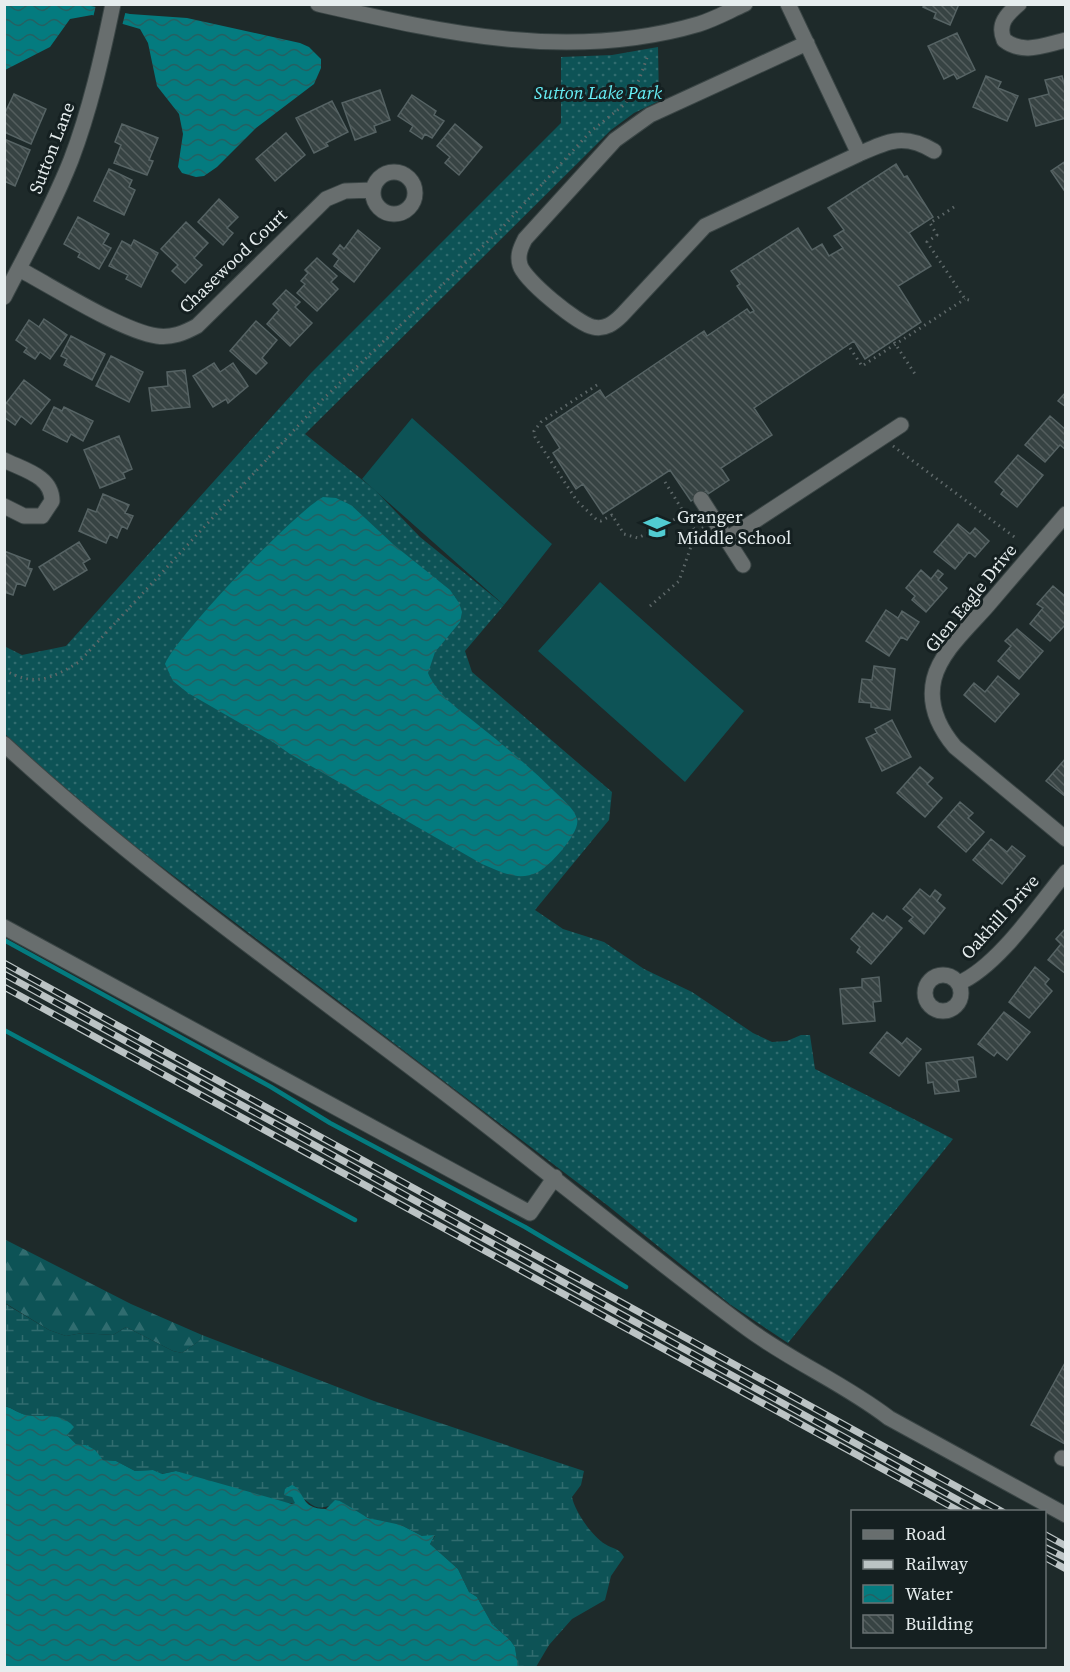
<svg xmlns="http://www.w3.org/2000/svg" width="1070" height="1672" font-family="'Source Serif 4',serif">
<defs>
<pattern id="grass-dots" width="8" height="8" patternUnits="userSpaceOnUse" patternTransform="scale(1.5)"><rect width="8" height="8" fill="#0d5356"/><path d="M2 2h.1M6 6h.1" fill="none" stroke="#306c6f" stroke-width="1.8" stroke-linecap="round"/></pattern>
<pattern id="forest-firs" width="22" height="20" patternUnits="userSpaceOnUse" patternTransform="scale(1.5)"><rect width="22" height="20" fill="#0d5356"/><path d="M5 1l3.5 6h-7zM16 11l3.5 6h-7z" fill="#306c6f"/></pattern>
<pattern id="wetland-marsh" width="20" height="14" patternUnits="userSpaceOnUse" patternTransform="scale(1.5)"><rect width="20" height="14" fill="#0d5356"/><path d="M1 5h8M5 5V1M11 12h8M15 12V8" fill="none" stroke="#306c6f"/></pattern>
<pattern id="water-waves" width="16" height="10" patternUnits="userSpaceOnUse" patternTransform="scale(1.5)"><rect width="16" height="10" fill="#047b7f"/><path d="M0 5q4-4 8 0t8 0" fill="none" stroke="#246163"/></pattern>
<pattern id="building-back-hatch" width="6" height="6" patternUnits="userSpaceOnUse" patternTransform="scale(1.5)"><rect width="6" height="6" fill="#374343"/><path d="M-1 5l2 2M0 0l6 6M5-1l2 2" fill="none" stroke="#545e5e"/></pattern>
</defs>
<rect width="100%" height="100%" fill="#1e2a2a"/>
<!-- grass -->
<path fill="url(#grass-dots)" d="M658,47L659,101L634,113L611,130L305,434L375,490L420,537L504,605L465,651L472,672L612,792L609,820L535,910L563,929L604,942L644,969L692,992L753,1033L772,1042L787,1041L801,1035H810L815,1069L953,1139L788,1343L731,1305L607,1205L83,807L5,734L4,646L22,655L66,646L311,373L561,123V57L612,55Z"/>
<!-- forest -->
<path fill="url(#forest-firs)" d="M4,1239L131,1304L202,1335L199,1341L182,1353L173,1351L126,1327L113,1335L82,1333L66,1336L49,1330L5,1303Z"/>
<!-- wetland -->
<path fill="url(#wetland-marsh)" d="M4,1303L49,1330L66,1336L82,1333L113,1335L126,1327L173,1351L182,1353L199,1341L202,1335L374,1401L584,1471L581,1485L572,1497C575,1512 592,1536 605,1544C613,1549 619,1548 624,1557L611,1576L605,1600L572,1619L549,1645L536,1667H518L515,1647L510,1640L492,1624L477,1597L469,1592L458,1569L430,1544L435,1536H422L401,1525L386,1524L358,1514L340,1501C307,1518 315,1496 292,1497L296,1503C284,1507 193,1477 176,1471L161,1474L153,1470L135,1471L116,1461L103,1460L86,1445L76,1444L67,1435L73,1427C61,1412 44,1418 27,1415C19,1414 13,1408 5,1406Z"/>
<!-- pitch -->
<path fill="#0d5356" d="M412,418L552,544L504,605L362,479Z
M600,582L744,711L685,782L538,651Z"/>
<!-- water -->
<path fill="url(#water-waves)" d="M5,4L86,5L130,14L187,18L300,43L309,47L321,59V68L314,84L256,128L217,167L204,176L196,177L182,173L178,167L183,134L179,114L157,86L148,43L140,29L92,15L70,19L50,47L5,70Z
M323,497L336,498L351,505L394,545L450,590L459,603L462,612L460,622L435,652L428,673C438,697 463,712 482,728C507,748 532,769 554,791C562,799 574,808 577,819C581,832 549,867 538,872C518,882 501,872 482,864L290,754L273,742L188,693L173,681L165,664C176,636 296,511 323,497Z
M4,1406C13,1408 19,1414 27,1415C44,1418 61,1411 74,1427L67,1435L76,1444L86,1445L95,1450L103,1460L116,1461L135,1471L153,1470L162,1474L176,1471L292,1504L295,1503L292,1497L284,1495L285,1489L292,1485C306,1491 299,1509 326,1509L335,1500L340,1501L368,1518L401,1525L422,1536L435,1535L430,1544L458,1569L469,1592L477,1597L492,1624L510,1640L515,1647L518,1667H5Z"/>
<!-- pier -->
<path fill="#1e2a2a" d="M96,5L126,10L122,26L93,18Z"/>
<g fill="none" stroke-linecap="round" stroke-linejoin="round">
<!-- stream -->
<path stroke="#047b7f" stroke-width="4.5" d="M4,940L271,1087L330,1123L525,1227L626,1287
M4,1030L355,1220"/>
</g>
<!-- building -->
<path fill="url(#building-back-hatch)" stroke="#566364" stroke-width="1.5" d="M924,4H959L950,25L934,18L936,13L923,7Z
M957,33L975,70L957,79L954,74L944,79L928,46Z
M986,76L1001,82L998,88L1018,96L1007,121L973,107Z
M1062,76L1066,91V118L1036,126L1029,99L1049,94L1045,80Z
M380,90L390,120L374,126L376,132L355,140L342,103Z
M14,94L46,109L31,144L4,132V115Z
M412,95L436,111L434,115L444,121L432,138L425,134L422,139L410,131L413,126L398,116Z
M332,101L348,132L326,143L328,146L314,153L296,118Z
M122,124L158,138L149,160L153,161L147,175L114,163L121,145L115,142Z
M455,124L482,147L459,175L445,163L450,157L437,146Z
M286,133L305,155L275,181L256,159Z
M4,139L30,150L15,186L4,181Z
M1066,161V193L1051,171Z
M896,164L904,177L907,176L933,217L909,233L931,266L898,286L921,322L865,359L854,341L754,408L772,435L721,468L729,480L708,494L706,491L691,501L670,470L603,514L583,484L576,489L553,453L560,448L546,426L600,390L605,398L704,331L707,336L747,309L750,313L754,311L737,286L740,284L731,271L798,228L812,250L822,244L829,256L843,248L834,236L844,230L828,208Z
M109,169L132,180L129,187L135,190L124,215L94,201Z
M219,199L238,217L227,228L233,233L223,245L198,222Z
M78,217L109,234L103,244L111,248L99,269L78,257L80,253L64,244Z
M186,222L208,243L194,258L202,265L185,283L172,271L178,265L161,249Z
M358,230L380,248L354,282L334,266L339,259L333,254L340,245L344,249Z
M134,240L158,253L141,287L126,279L128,275L109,266L122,241L131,246Z
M317,258L337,276L331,282L338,289L317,311L297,293L305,284L301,281L308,273L305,270Z
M286,290L300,302L295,307L312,323L290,346L267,324L279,310L273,304Z
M44,319L67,335L50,359L40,352L35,359L24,352L27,348L16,340L29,320L39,327Z
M256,321L277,340L262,358L267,363L256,374L230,351Z
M71,336L105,354L92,380L64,365L67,359L61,356Z
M111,356L143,372L129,402L96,386Z
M214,363L220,372L233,363L248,386L228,403L226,399L213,407L193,376Z
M185,370L190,407L152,411L149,388L168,386L167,372Z
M24,380L50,400L31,424L21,416L15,425L4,417V406Z
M1066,392V407L1058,401Z
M54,407L62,411L64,407L93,421L83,441L71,434L67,442L43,430Z
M1050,416L1066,430V450L1060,445L1045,462L1025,445Z
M119,436L132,469L123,473L125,478L100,488L84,450Z
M1018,455L1043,475L1017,507L1001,494L1004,490L995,482Z
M103,494L129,505L125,513L133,516L127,529L122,526L117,538L110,534L106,543L79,531L88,509L96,512Z
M958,524L970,534L975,528L989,541L975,557L969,552L955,569L934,552Z
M79,542L90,559L83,563L87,570L54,590L39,567Z
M4,551L30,561L28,568L32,569L25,586L17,583L13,595L4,592Z
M921,570L931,579L938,570L943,574L938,580L947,588L926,612L912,600L915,596L906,588Z
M1053,586L1066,597V624L1050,641L1030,624L1043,608L1037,604Z
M886,610L898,618L902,611L919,622L907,640L901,637L889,656L866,641Z
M1017,629L1043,651L1019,679L998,661L1011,646L1005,641Z
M874,666L895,669L890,710L871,707V703L859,702L862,679L872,680Z
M998,676L1019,694L995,722L964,695L974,683L985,692Z
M892,720L911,757L882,771L866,738L877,733L875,729Z
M1066,758V797L1046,781Z
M920,767L933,778L927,784L942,798L925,817L897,793Z
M960,802L973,813L968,818L984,832L966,852L938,827Z
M991,839L1007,852L1012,846L1025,856L1002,884L973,860Z
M920,889L930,897L935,890L941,895L937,901L945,908L924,934L909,921L913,917L903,909Z
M873,913L883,921L887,916L902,928L871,964L857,952L860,947L851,939Z
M1066,928V974L1048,960L1061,944L1056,939Z
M1035,967L1049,979L1045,984L1052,991L1029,1018L1009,1002Z
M879,977L881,1001L873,1002L875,1021L843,1024L840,989L862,987V979Z
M1004,1012L1030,1032L1007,1060L997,1052L994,1056L978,1044Z
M887,1032L902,1044L907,1038L921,1049L899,1076L870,1053Z
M973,1057L976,1077L957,1080L959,1091L935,1094L933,1082L928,1083L926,1063Z
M1066,1361V1443L1065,1444L1031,1425Z"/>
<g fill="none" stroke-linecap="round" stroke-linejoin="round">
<!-- minor casing -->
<g stroke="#3a4545" stroke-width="17">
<path id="minor" d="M318,4C445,33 570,62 699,24C715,19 729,11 745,4
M788,4L859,154C888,141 904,133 934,151
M1019,4C1007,14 997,24 1004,40C1023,55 1044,45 1066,40
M807,43L650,115L615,140L525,239C521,247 517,255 520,265C524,280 578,324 593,327C605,330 614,323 622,315L705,226L859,154
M373 193a21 21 0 1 1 42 0a21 21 0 1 1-42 0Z
M19,269C53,287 122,331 157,336C172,338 184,333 197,326L326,199L345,191L373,190
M4,297C27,252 52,208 71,160C90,110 102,57 113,4
M4,460C24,470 52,476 52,501L42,516H24L4,506
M701,499L743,565
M1066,514C1040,544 1014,575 988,605C969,627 941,651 934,679C928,704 939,728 955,747L1066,839
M727,539L901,425
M4,744C136,866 283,970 425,1078C534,1160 638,1248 748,1329C793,1362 845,1384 889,1418L1066,1515
M4,927L530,1213L555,1177
M925 993a18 18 0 1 1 36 0a18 18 0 1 1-36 0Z
M959,983C998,966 1038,906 1066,872
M1062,1458L1066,1459"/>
</g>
<!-- path -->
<path stroke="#5e6869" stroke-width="3" stroke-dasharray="1.5 4.5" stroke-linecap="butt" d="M954,207L930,223L937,235L927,242L965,299L969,300
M894,342L915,374
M850,348L862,366L965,299
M597,385L541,422L534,431L535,437L577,501L597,520L601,521L612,515L624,534L638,538L685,514
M893,446L1017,539
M665,482L696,532L704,527
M650,606L679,581L696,532
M4,670C35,687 51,679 79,662L321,401L501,229L590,132L625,104L639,80L648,55"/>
<!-- minor -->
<use href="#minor" stroke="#686e6e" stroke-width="15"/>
<!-- rail casing -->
<g stroke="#bbc3c4" stroke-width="7">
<path id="rail" d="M4,963L1003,1512
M4,974L980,1512
M4,987L961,1512
M1044,1534L1066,1546
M1044,1547L1066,1558
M1044,1557L1066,1569"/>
</g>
<!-- rail -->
<use href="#rail" stroke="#152021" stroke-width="4.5" stroke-dasharray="14" stroke-linecap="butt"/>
</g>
<!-- icons -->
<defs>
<g id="school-bare" transform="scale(2.07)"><path d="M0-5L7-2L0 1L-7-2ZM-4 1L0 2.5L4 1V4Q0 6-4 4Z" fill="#51ccd2" stroke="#152021" stroke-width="2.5" paint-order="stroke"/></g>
</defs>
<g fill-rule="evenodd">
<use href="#school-bare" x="657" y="527"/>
</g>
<g text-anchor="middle" stroke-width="6" stroke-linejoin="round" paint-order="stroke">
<!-- park labels -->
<g font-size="18" font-style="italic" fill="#67f0f7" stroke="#152021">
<text x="598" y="99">Sutton Lake Park</text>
</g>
<!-- street labels -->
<g font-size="18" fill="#e6edee" stroke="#152021">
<text transform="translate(52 148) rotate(-69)" y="6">Sutton Lane</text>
<text transform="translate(233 261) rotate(-44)" y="6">Chasewood Court</text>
<text transform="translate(971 598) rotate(-51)" y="6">Glen Eagle Drive</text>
<text transform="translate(1000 917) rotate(-48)" y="6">Oakhill Drive</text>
</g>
<!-- poi labels -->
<g font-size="18" fill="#e6edee" stroke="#152021" text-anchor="start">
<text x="677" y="523">Granger<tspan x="677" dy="21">Middle School</tspan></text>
</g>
</g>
<!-- border -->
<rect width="1070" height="1672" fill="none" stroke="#e6edee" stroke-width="12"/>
<!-- legend -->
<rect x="851" y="1510" width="195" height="138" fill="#152021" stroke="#697273" stroke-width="1.5"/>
<rect x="863" y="1530" width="30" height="9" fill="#686e6e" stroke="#697273" stroke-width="1.5"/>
<text x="905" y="1540" font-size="18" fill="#e6edee">Road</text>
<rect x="863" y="1560" width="30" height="9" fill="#bbc3c4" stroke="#697273" stroke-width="1.5"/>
<text x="905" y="1570" font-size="18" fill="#e6edee">Railway</text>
<rect x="863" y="1585" width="30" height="18" fill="url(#water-waves)" stroke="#697273" stroke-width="1.5"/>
<text x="905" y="1600" font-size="18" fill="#e6edee">Water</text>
<rect x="863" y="1615" width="30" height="18" fill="url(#building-back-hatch)" stroke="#697273" stroke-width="1.5"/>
<text x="905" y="1630" font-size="18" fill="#e6edee">Building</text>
</svg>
